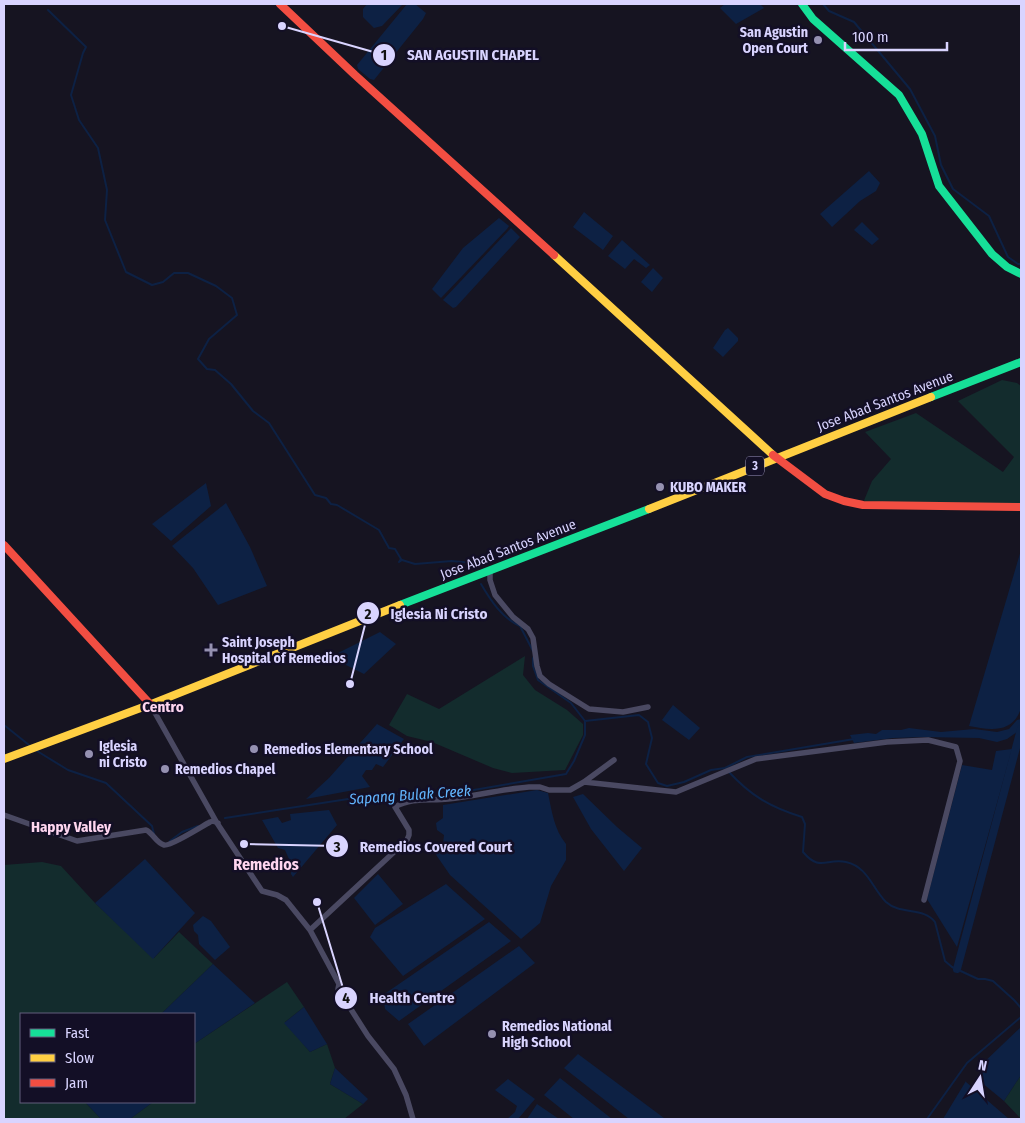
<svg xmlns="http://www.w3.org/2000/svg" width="1025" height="1123" font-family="'Fira Sans Condensed',sans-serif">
<rect width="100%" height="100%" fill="#161421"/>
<!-- green -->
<path fill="#132c2d" d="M1002,380L1017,383L1021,386V504L863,503L872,481L891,459L865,432L916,413L1003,472L1014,457L958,401Z
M525,656L523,675L535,690L567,710L583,724V735L565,770L512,773L493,768L432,742L407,736L389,725L407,694L439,709Z
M42,862L61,866L95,903L154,958L179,932L213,964L161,1014H21V1102H85L101,1119H4V865Z
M287,982L304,1007L285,1022L310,1052L327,1044L335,1068L330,1084L363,1104L344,1119H130L153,1102H194V1044Z
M1021,1075V1119L1004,1101Z"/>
<!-- water -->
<path fill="#0d2144" d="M367,4H403L382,26L374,28L363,17V9Z
M407,4H415L426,13L423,19L374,80L370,79L358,69L357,65Z
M725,4H760L764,8L736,24L720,8Z
M869,171L880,183L876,191L860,201L832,227L820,214Z
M584,212L613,236L603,250L573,227Z
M499,218L509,226L507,229L441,298L432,289L463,248Z
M862,222L879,239L872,245L854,230Z
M511,228L520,237L456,307L453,308L443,300Z
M622,240L650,265L646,268L634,259L625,269L608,256Z
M653,268L663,278L652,292L641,282Z
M728,328L738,338V341L723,357L713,348L725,330Z
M206,483L211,506L171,541L152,524Z
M226,503L250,547L267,586L218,605L193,568L172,546Z
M1021,550V708C1013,734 990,730 969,726Z
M380,632L396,644L364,674L330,657Z
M673,705L700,728L689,740L662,720Z
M1021,719V729L1007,739L997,742L979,738L924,737L893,738L854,743L850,735L868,733L876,734L882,730H901L909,728L941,732L974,729L997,732L1009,729L1017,720Z
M377,724L404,739L383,767L376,764L372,770H366L362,776L370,787L306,799L329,778Z
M1012,749L957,947L927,899L962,765L992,770L996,751Z
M537,790L548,793C552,812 554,829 566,844V860L551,886L540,923L521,939L450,875L430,846L443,844L444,835L437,830L436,823L443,818V805Z
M583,794L617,827L642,848L624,871L591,829L573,797Z
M329,810L337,825L293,877L291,874L292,866L285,850L278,848L262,820L278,817L282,823L291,820L290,814Z
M145,859L195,913L153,959L95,903Z
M378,874L403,904L375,925L354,898Z
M446,884L485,919L403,976L370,937L375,928Z
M203,916L211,921L230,947L215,960L199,944L198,935L194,931L193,925Z
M489,922L511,941L399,1021L385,1009L383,995Z
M519,946L535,963L424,1046L408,1024Z
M213,964L255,1003L194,1044V1014H161Z
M304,1007L327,1044L310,1052L284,1023Z
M1021,1027V1075L1004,1101L981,1082L982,1077L979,1067Z
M578,1054L664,1118L663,1119H629L564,1068Z
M335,1068L368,1099L363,1104L330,1084Z
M560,1078L612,1119H574L544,1095Z
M508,1079L535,1099L518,1119H507L515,1112L517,1106L495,1090Z
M966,1081V1082L1009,1119H943Z
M85,1102H153L130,1119H101Z
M537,1104L559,1119H527Z"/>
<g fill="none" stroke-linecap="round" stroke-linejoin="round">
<!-- stream -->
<path stroke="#0d2144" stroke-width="2" d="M823,4L829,11L854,22L910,89L935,136L941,165L953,189L989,216L1008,257L1018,264H1021
M48,10L86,47L83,53L71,95L79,120L98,148L107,190L105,220L126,272L152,285L163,282L174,273H188L216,286L232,298L237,315L209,339L198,359L207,369L215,370L231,384L253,411L269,423L315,495L326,498L331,504L337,505L379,530L389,548L395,549L401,559L399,562L402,560L415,564L452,561L472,563
M481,584C491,601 502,618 520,626L533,651
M585,721L639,715L648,722L652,738L646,764L658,783L667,786L684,782L711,770L725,768L747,757L854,739
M4,725L29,745
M37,751L68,770L106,783L152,826L154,834
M728,771C751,796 770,807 802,817L805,824L803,852C820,872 826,858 846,862C868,867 872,888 886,902C900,915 924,907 935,922L945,961L952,967L978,979H985L993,981L1014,1000L1021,1008
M225,818L374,795L462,792L566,774L574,761L585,735V721L571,703L538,680L533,666V658
M170,841L182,832L198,826
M927,1119L967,1063L1021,1017"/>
<!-- canal -->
<path stroke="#0d2144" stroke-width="8" d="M957,969L1021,729"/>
<!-- street -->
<path stroke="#4a4962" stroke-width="5.5" d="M490,570V580L495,595L513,617L528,629L533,638L537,666L540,676L549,684L589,709L623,712L648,707
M150,704L217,823L262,891L277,895L286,900L310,930L339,984L338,989L368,1036L394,1069L406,1095L413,1119
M584,782L676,792L756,759L887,742L928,740L956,747L960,761L924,900
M4,815L77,841L146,830C153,833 156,843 164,845C169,847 201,827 210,822L213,821L218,823
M310,930L407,840L409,835V830L395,807C412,797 430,801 448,799C475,796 502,789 529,787H540L549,790H570L584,782L614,760"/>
<!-- fast -->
<path stroke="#16e098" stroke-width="8" d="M802,4L813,19L899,95L922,134L939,186L992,254L1007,267L1021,274
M931,397L1021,362
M400,605L649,509"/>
<!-- slow -->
<path stroke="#ffcf43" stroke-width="8" d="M554,255L773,455
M649,509L931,397
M4,759L154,703L400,605"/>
<!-- jam -->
<path stroke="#f24e42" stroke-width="8" d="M280,4L355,75L554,255
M773,455L825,494L844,501L863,505L1021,507
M4,545L150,704"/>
</g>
<!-- markers -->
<g fill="#9591b1" stroke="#130f26" stroke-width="2">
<circle cx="818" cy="40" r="5"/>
<circle cx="660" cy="487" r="5"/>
<path d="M208.5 642.5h5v5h5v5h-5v5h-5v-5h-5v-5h5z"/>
<circle cx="254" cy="749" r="5"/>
<circle cx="89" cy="754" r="5"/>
<circle cx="165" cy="769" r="5"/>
<circle cx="492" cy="1034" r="5"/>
</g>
<g text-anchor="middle" stroke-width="5" stroke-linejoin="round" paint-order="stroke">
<!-- shield labels -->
<rect fill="#130f26" stroke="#9e99be" stroke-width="1" x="746" y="456.5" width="18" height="19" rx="4"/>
<g font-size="12" font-weight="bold" fill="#d9d4ff">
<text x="755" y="470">3</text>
</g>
<!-- poi labels -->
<g font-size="14" font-weight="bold" fill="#d9d4ff" stroke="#130f26" text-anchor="start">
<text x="808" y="37" text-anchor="end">San Agustin<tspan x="808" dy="16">Open Court</tspan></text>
<text x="670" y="492">KUBO MAKER</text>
<text x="222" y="647">Saint Joseph<tspan x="222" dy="16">Hospital of Remedios</tspan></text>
<text x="99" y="751">Iglesia<tspan x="99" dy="16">ni Cristo</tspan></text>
<text x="264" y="754">Remedios Elementary School</text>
<text x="175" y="774">Remedios Chapel</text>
<text x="502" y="1031">Remedios National<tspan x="502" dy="16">High School</tspan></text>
</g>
<!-- street labels -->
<g font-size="14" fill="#d9d4ff" stroke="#130f26">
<text transform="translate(885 401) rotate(-21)" y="5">Jose Abad Santos Avenue</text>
<text transform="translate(508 549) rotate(-21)" y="5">Jose Abad Santos Avenue</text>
</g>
<!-- neighbourhood labels -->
<g font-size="15" font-weight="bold" fill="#ffd6f0" stroke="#130f26">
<text x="163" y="712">Centro</text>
<text x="71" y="832">Happy Valley</text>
</g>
<!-- water labels -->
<g font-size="15" font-style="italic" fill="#62b6ff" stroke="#130f26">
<text transform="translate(410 795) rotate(-4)" y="5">Sapang Bulak Creek</text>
</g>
<!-- quarter labels -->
<g font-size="16" font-weight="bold" fill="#ffd6f0" stroke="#130f26">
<text x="266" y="870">Remedios</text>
</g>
</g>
<!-- callouts -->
<path fill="none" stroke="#d9d4ff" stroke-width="2" d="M282 26L384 55M350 684L368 613M244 844L337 846M317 902L346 998"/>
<g fill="#d9d4ff" stroke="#130f26" stroke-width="2">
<circle cx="282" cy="26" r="5"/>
<circle cx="350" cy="684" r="5"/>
<circle cx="244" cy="844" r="5"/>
<circle cx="317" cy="902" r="5"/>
<circle cx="384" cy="55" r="12"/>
<circle cx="368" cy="613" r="12"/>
<circle cx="337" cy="846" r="12"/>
<circle cx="346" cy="998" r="12"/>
</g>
<g font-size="15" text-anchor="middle" font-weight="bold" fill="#111">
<text x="384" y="60">1</text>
<text x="368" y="619">2</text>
<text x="337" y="852">3</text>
<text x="346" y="1003">4</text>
</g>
<g font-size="15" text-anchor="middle" font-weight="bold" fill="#d9d4ff" stroke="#130f26" stroke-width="5" stroke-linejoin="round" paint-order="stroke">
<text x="473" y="60">SAN AGUSTIN CHAPEL</text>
<text x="439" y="619">Iglesia Ni Cristo</text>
<text x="436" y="852">Remedios Covered Court</text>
<text x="412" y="1003">Health Centre</text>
</g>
<!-- border -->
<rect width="1025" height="1123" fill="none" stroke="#d9d4ff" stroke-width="10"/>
<!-- legend -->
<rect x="20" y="1013" width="175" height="90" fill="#130f26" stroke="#625e7d"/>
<rect x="30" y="1029" width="25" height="8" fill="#16e098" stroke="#625e7d"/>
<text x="65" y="1038" font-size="15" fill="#d9d4ff">Fast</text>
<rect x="30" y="1054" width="25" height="8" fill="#ffcf43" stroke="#625e7d"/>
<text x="65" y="1063" font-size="15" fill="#d9d4ff">Slow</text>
<rect x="30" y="1079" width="25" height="8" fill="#f24e42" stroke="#625e7d"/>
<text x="65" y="1088" font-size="15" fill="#d9d4ff">Jam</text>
<!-- north arrow -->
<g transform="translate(980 1078) rotate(12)" stroke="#130f26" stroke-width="4" paint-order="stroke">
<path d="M0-4L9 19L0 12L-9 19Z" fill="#d9d4ff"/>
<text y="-8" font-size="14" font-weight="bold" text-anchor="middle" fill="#d9d4ff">N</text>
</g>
<!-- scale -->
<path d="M845 42v8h102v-8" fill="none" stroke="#d9d4ff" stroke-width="2.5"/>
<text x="852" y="42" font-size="15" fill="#d9d4ff" stroke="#130f26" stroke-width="4" paint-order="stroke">100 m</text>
</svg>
